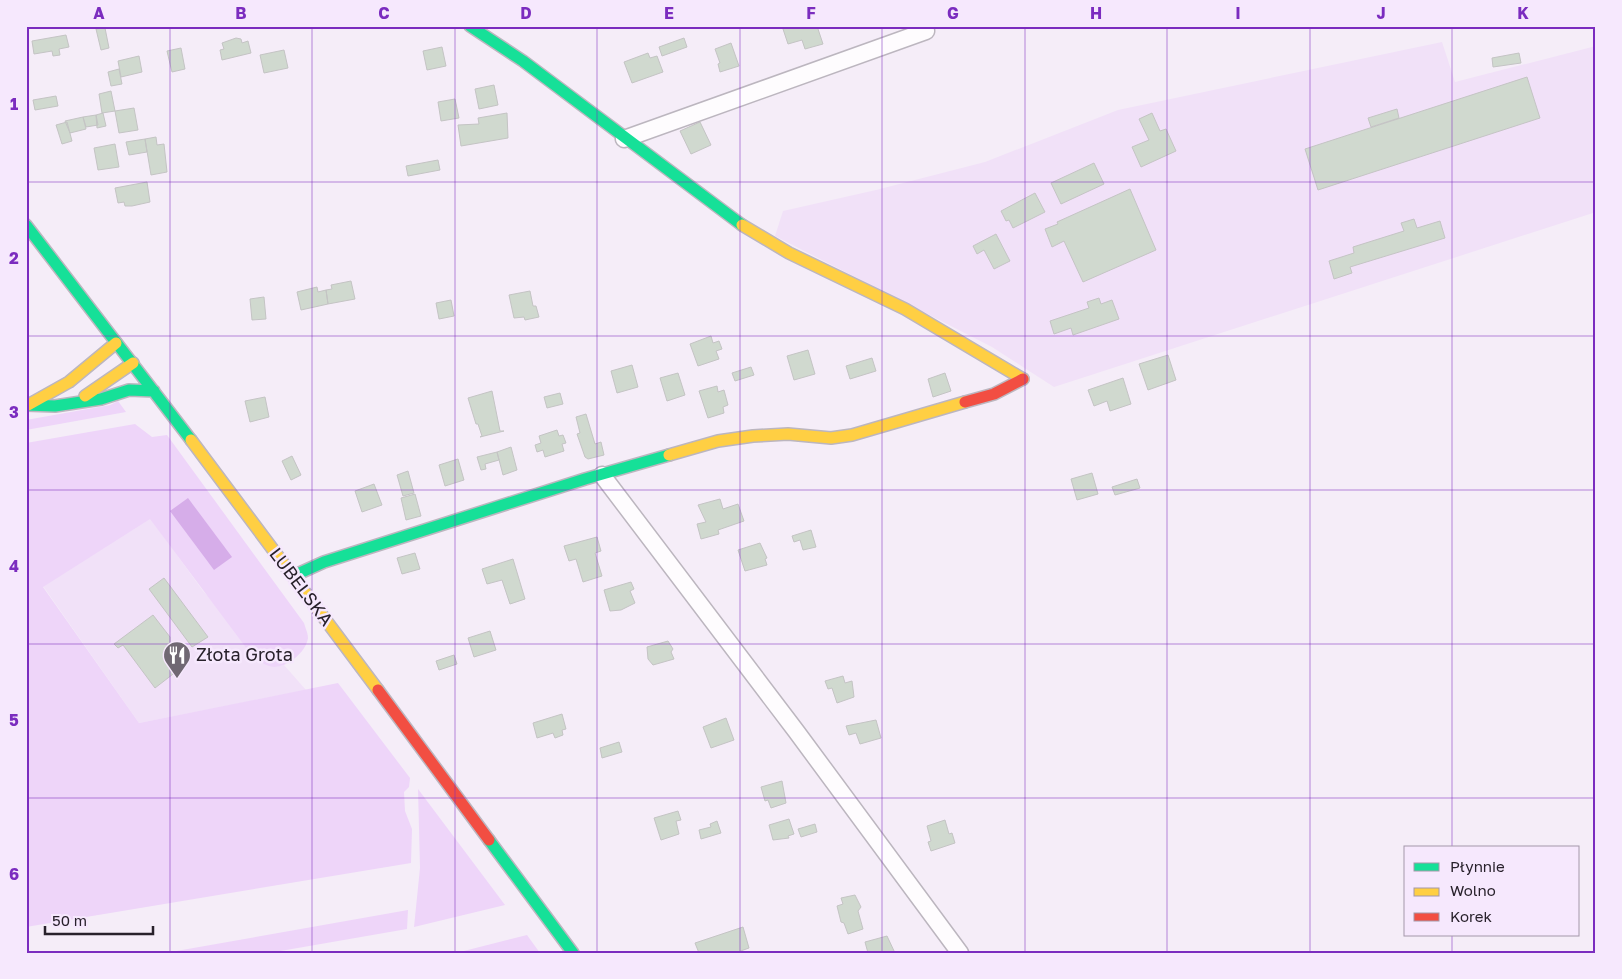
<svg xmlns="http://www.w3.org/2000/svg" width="1622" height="979" font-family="'Golos Text',sans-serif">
<rect width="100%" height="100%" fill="#f5edf8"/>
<!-- built -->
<path fill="#f1e1f8" d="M1442,42L1455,82L1596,46V212L1054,387L992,347L775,236L783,211L876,190L985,162L1118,110Z
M150,518L203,591L274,667L284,665L306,690L139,723L43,586Z"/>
<!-- green -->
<path fill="#eed5f9" d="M118,401L126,412L26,430V420L110,405Z
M135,424L152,437L167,435L304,623C305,627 308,633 308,638C306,652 288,667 274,667C264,666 257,659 250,653L150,519L43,587L139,723L338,683L410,778L409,787L404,792L405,811L412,829L411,863L26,927V443Z
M418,789L505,905L414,927L420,868Z
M408,910L407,929L269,953H165Z
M527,935L540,953H456Z"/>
<!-- water -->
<path fill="#d6ade9" d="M188,498L232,557L214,570L170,511Z"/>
<!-- building -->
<path fill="#d0d9cf" stroke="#c4c4c4" d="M782,26H817L823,44L805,49L802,40L788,44Z
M102,28H105L109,48L101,50L96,29Z
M66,35L69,47L59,49L60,55L53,56L52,51L34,54L32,41Z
M236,38L241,39L242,43L248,41L251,53L222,60L220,50L224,49L222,43Z
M684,38L687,47L662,56L659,47Z
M731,43L739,66L720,72L718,64L720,63L715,49Z
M442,47L446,66L427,70L423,51Z
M181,48L185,69L172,72L167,51Z
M284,50L288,68L264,73L260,55Z
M648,53L650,58L657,56L663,72L632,83L624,62Z
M1519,53L1521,63L1493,67L1492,58Z
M139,56L142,72L121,77L118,61Z
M119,69L122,84L111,86L108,72Z
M1527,77L1540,118L1318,190L1305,149Z
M494,85L498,105L479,109L475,89Z
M111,91L115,111L102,113L99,94Z
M56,96L58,106L35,110L33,100Z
M455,99L459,118L441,121L438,102Z
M134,108L138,130L119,133L115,111Z
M1397,109L1399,118L1371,127L1368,118Z
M103,113L106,126L97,128L96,115Z
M507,113L508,138L461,146L458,125L479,124L478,118Z
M1152,113L1160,131L1166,129L1176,151L1141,167L1132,147L1149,140L1139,119Z
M96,115L98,125L86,127L83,117Z
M83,117L86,129L70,133L65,121Z
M67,122L72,141L62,144L56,125Z
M700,122L711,145L691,154L680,131Z
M156,137L157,145L164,144L167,172L151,175L145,139Z
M145,139L147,152L129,155L126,142Z
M115,144L119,167L98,170L94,148Z
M438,160L440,170L408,176L406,166Z
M1094,163L1104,184L1061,204L1051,183Z
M147,182L150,202L132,206H125L124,202L118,203L115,188Z
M1130,189L1156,250L1083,282L1064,241L1052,247L1045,229L1058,224L1057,222Z
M1035,193L1045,212L1013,228L1009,220L1006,221L1001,211Z
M1414,219L1417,228L1440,221L1445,238L1350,267L1352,273L1334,279L1329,261L1354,253L1353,247L1404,231L1401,223Z
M996,234L1010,261L994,269L984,250L977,254L973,246Z
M351,281L355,299L328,304L326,290L332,289L331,285Z
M317,287L318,292L326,290L328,304L301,310L297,292Z
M530,291L533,306H536L539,317L525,320L524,317L514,318L509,295Z
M264,297L266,319L252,320L250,299Z
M1099,298L1101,304L1112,300L1119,319L1073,335L1071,328L1054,334L1050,321L1089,308L1087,302Z
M451,300L454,316L439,319L436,303Z
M711,336L713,343L719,341L722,349L716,351L719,359L698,366L690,344Z
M808,350L815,374L794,380L787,356Z
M1168,355L1176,380L1148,390L1139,364Z
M872,358L876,371L850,379L846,366Z
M632,365L638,387L617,393L611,371Z
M751,367L754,375L735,381L732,373Z
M678,373L685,395L667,401L660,378Z
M945,373L951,391L933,397L928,379Z
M1123,378L1131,404L1110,411L1107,401L1094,406L1088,390Z
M717,386L718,392L724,390L728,405L723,407L724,413L708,418L699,391Z
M492,391L500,431H504L480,437L482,436L478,424H476L468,398Z
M560,393L563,404L547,408L544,397Z
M265,397L269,417L250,422L245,401Z
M586,414L595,444L601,442L604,455L588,459L585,457L577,434L580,433L576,417Z
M557,430L559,436L563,435L566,443L562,444L564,451L545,457L543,450L537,452L535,445L541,443L539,436Z
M511,447L517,470L503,475L497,452Z
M497,452L499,460L485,464L486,469L481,470L477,457Z
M292,456L301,475L291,480L282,461Z
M458,459L464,480L445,486L439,465Z
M408,471L414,493L403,496L397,475Z
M1092,473L1098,494L1077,500L1071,479Z
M1137,479L1140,488L1115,495L1112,487Z
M374,484L382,505L362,512L355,491Z
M415,494L421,516L406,520L401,498Z
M720,499L723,509L738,504L744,521L718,530L719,534L701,539L697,524L706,522L698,505Z
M811,530L816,547L803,550L800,540L794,542L792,536Z
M597,537L601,551L595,553L602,576L583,582L576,559L569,561L564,546Z
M760,543L767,558L765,559L767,565L745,571L738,550Z
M415,553L420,569L402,574L397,558Z
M513,559L525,599L510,604L502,580L487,584L482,569Z
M164,578L208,637L192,647L149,589Z
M631,582L634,589L630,591L635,603L621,610L610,611L604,590Z
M153,615L170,637V643L186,664L155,688L123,645L118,648L114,644Z
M490,631L496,650L474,657L468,638Z
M668,641L673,649L671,652L674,659L653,665L648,659L647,647Z
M454,655L457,664L439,670L436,661Z
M843,676L845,683L852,681L854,697L837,703L832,688L828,689L825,681Z
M562,714L566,729L562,730L563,735L555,738L553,733L537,738L533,723Z
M726,718L734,740L711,748L703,727Z
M876,720L881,738L860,744L856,733L849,735L846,726Z
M619,742L622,752L602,758L600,748Z
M782,781L786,803L771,808L768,800L765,801L761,787Z
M678,811L681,820L676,821L679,834L661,840L654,818Z
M789,819L794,834L788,836L789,838L773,840L769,825Z
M945,820L949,834L952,833L955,843L931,851L928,842L931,841L927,826Z
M717,821L721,833L701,839L699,830L711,827L710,824Z
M815,824L817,832L801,837L798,829Z
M855,895L861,907L858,911L863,929L848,934L844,923L841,922L837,906L843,904L841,898Z
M743,927L749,948L735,953H699L695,943Z
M887,936L895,953H868L865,942Z"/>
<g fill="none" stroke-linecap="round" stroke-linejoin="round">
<!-- street casing -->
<g stroke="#bcb6bf" stroke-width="19">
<path id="street" d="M624,139L926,31
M602,475L796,731L960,953"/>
</g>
<!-- fast casing -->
<g stroke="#bcb6bf" stroke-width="14">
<path id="fast" d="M470,26L523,61L742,225
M26,225L191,440
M26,405L55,406L101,399L129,390L154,391
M293,576L324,562L585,479L669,455
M489,840L573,953"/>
</g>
<!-- slow casing -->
<g stroke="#bcb6bf" stroke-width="14">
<path id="slow" d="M742,225L789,253L905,309L1023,379
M85,396L133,363
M28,405L69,382L116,343
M191,440L378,690
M669,455L718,441L753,436L788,434L831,438L852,435L965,402"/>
</g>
<!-- jam casing -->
<g stroke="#bcb6bf" stroke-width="14">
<path id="jam" d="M965,402L994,394L1023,379
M378,690L489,840"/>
</g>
<!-- street -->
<use href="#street" stroke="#fefcfe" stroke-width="16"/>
<!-- fast -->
<use href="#fast" stroke="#16e098" stroke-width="11"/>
<!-- slow -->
<use href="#slow" stroke="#ffcf43" stroke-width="11"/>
<!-- jam -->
<use href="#jam" stroke="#f24e42" stroke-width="11"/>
</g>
<!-- grid -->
<path fill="none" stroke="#7b2cbf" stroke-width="1" stroke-opacity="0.55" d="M170,26V953M312,26V953M455,26V953M597,26V953M740,26V953M882,26V953M1025,26V953M1167,26V953M1310,26V953M1452,26V848M26,182H1596M26,336H1596M26,490H1596M26,644H1596M26,798H1596M1452,935V953"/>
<!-- icons -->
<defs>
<g id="restaurant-pin" transform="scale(1.4375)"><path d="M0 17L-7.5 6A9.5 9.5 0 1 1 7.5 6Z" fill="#706873" stroke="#f6e8fd"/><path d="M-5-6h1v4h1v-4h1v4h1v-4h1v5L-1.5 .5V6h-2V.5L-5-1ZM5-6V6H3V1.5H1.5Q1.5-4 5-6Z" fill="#fff"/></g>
</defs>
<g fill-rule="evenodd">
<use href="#restaurant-pin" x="177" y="655"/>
</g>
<g text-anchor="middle" stroke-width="5" stroke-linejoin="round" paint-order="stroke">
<!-- street labels -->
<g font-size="18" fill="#28212b" stroke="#f6e8fd">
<text transform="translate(301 587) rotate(53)" y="6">LUBELSKA</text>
</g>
<!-- poi labels -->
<g font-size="18" fill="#28212b" stroke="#f6e8fd" text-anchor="start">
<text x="196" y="661">Złota Grota</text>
</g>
</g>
<!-- border -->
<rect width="1622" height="979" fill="none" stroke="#f6e8fd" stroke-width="55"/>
<!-- legend -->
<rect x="1404" y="846" width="175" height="90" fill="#f6e8fd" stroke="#a498a9"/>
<rect x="1414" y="863" width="25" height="8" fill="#16e098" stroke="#a498a9"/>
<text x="1450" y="872" font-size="15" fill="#28212b">Płynnie</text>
<rect x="1414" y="888" width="25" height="8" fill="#ffcf43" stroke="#a498a9"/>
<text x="1450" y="896" font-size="15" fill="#28212b">Wolno</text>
<rect x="1414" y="913" width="25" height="8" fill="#f24e42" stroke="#a498a9"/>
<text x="1450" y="922" font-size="15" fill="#28212b">Korek</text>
<!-- scale -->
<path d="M45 926v8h108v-8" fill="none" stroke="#28212b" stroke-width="2.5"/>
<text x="52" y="926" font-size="15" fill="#28212b" stroke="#f6e8fd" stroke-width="4" paint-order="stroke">50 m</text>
<rect x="28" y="28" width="1566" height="924" fill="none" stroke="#7b2cbf" stroke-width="2"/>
<g font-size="16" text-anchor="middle" font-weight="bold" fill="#7b2cbf">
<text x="99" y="19">A</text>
<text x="241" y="19">B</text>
<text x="384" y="19">C</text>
<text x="526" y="19">D</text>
<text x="669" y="19">E</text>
<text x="811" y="19">F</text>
<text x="953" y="19">G</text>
<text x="1096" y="19">H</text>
<text x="1238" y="19">I</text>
<text x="1381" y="19">J</text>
<text x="1523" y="19">K</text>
<text x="14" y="110">1</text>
<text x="14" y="264">2</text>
<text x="14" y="418">3</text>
<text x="14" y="572">4</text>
<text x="14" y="726">5</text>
<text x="14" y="880">6</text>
</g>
</svg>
